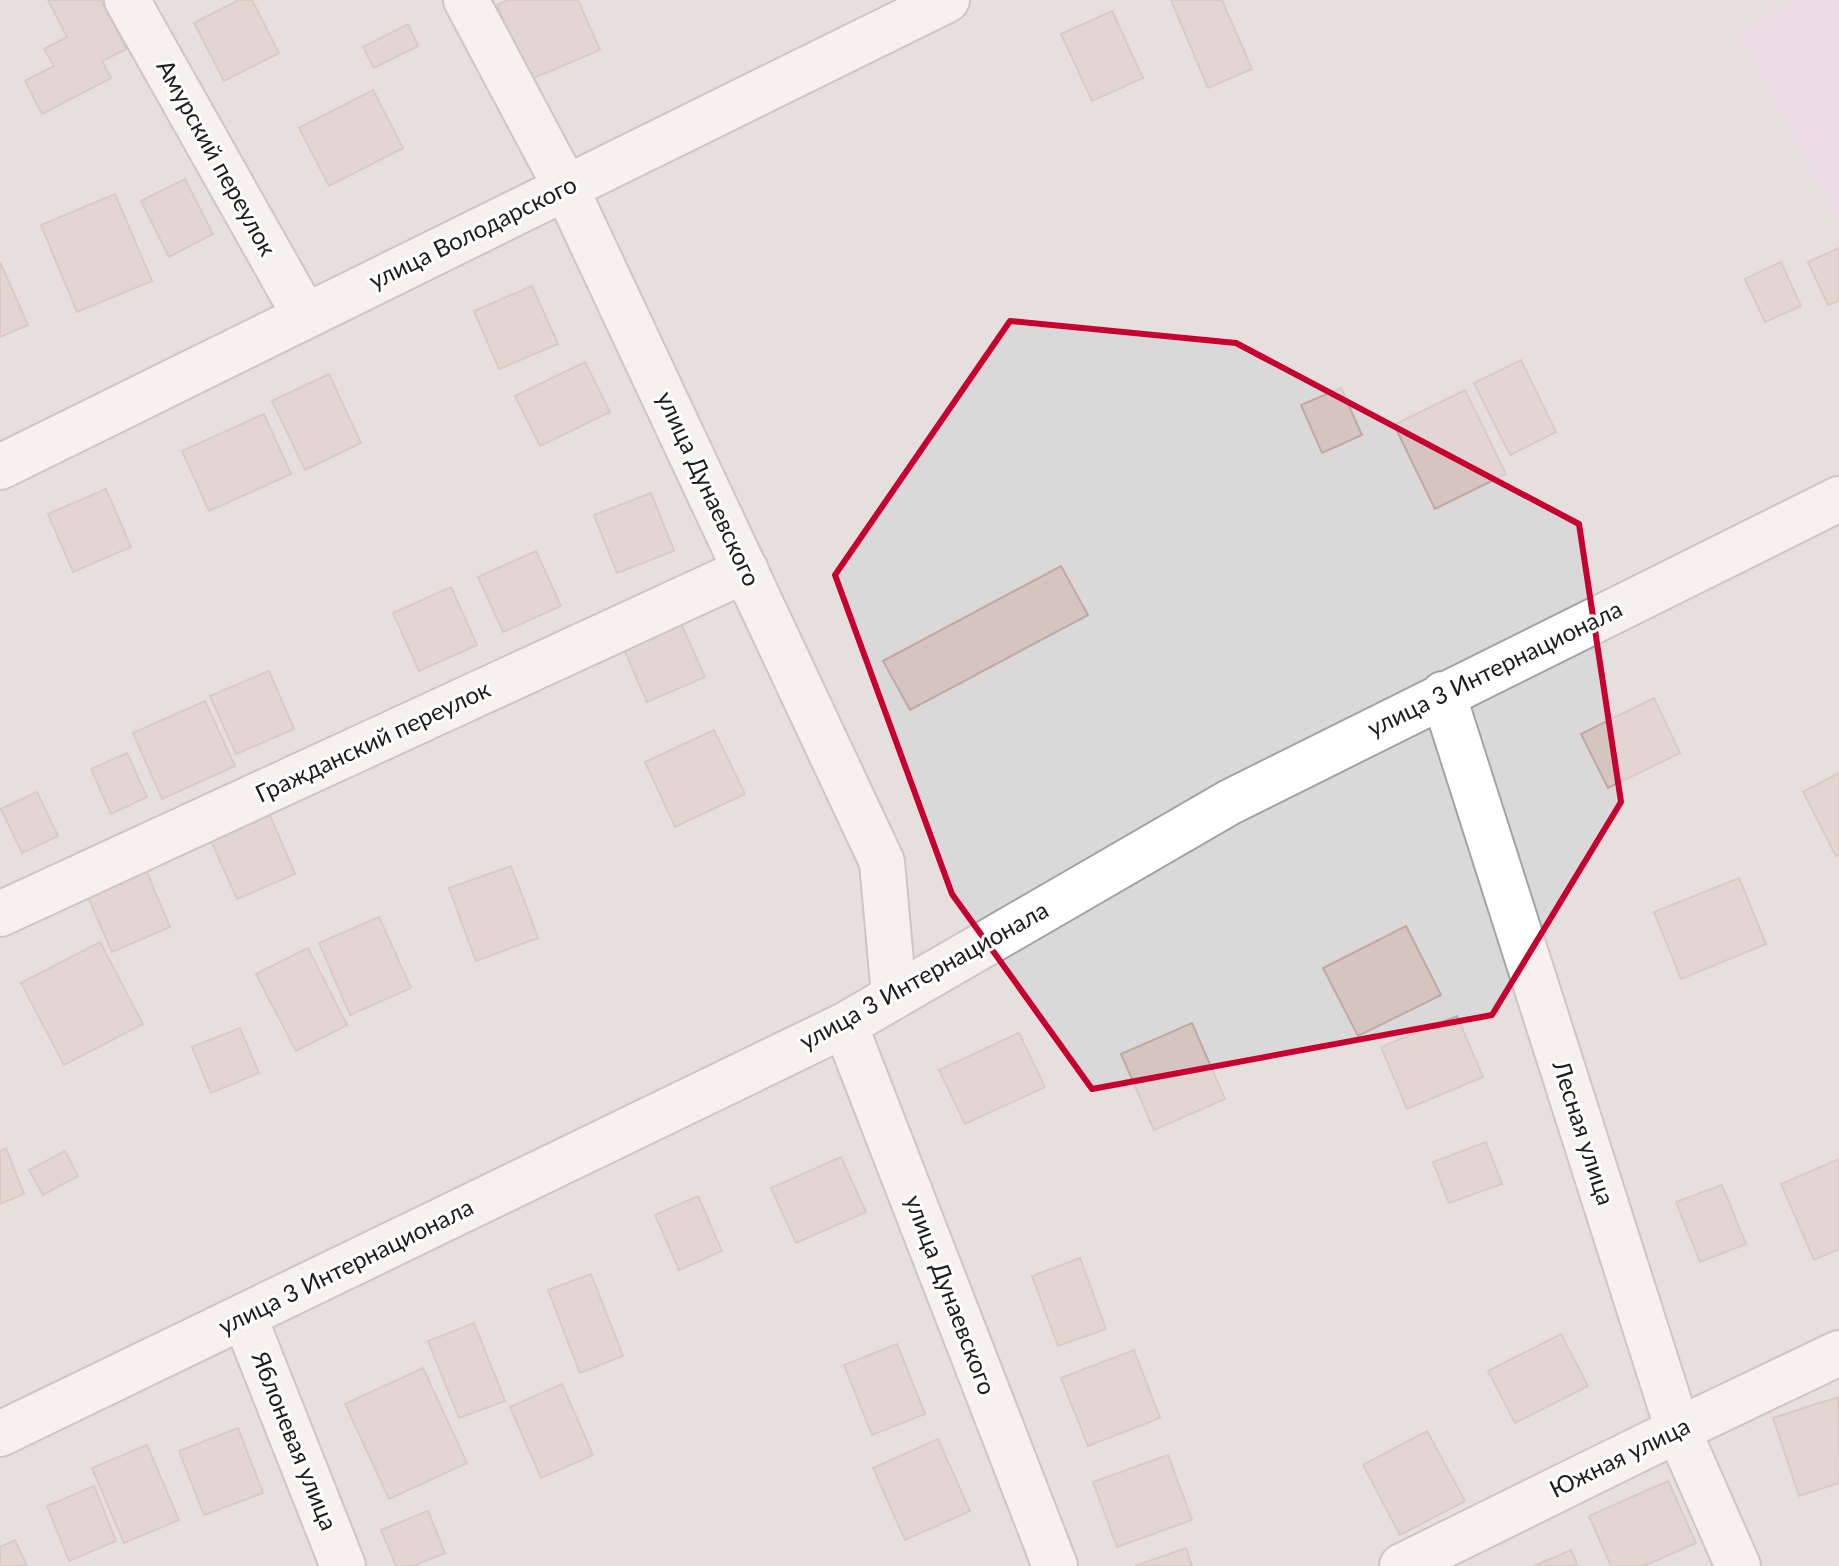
<svg xmlns="http://www.w3.org/2000/svg" width="1839" height="1566" font-family="Lato,sans-serif">
<rect width="100%" height="100%" fill="#efe6e0"/>
<!-- residential -->
<path fill="#dad9d9" d="M0,0H1839V1566H0Z"/>
<!-- industrial -->
<path fill="#e7d1e8" d="M1794,0H1839V225L1737,30Z"/>
<!-- building -->
<path fill="#d6c4c0" stroke="#c1a8a1" stroke-width="2" d="M48,0H101L126,49L102,61L111,78L42,114L25,81L54,66L44,49L67,37Z
M239,0H252L279,53L224,81L194,23Z
M508,0H578L600,50L529,80L497,5Z
M1171,0H1222L1252,69L1208,88Z
M1112,11L1143,78L1092,101L1061,34Z
M408,24L418,46L374,68L363,47Z
M373,90L403,148L329,186L299,128Z
M185,179L213,234L169,257L141,201Z
M115,194L152,281L77,312L41,225Z
M1839,248V301L1828,305L1808,262Z
M0,262L28,325L0,337Z
M1781,262L1801,306L1765,322L1745,279Z
M532,286L558,344L499,369L474,311Z
M1521,360L1556,432L1510,455L1474,383Z
M585,362L610,412L540,446L515,396Z
M329,374L361,443L305,470L272,401Z
M1341,388L1362,435L1322,453L1301,405Z
M1465,390L1506,474L1435,509L1394,425Z
M264,414L291,474L209,511L182,451Z
M106,489L131,547L73,572L48,514Z
M651,493L674,551L617,573L594,515Z
M536,551L561,606L503,632L478,577Z
M1061,566L1088,615L910,710L883,661Z
M451,587L477,645L419,671L393,613Z
M679,619L705,677L647,702L621,643Z
M269,671L294,729L236,754L210,696Z
M1654,698L1680,753L1608,788L1581,734Z
M205,701L235,766L162,799L133,733Z
M714,730L745,794L675,827L645,762Z
M127,753L147,797L111,814L91,769Z
M1839,773V855L1836,856L1803,792Z
M37,792L58,836L22,853L1,809Z
M270,815L295,874L237,899L211,841Z
M511,866L538,938L476,961L449,888Z
M145,868L170,927L112,952L86,893Z
M1739,878L1766,944L1681,979L1654,912Z
M379,917L411,988L350,1015L319,943Z
M1406,926L1441,995L1358,1036L1323,968Z
M100,942L143,1024L64,1065L21,983Z
M308,948L347,1025L296,1051L256,974Z
M1457,1016L1483,1077L1407,1109L1381,1047Z
M1192,1023L1225,1099L1154,1130L1121,1054Z
M240,1028L259,1073L211,1093L192,1047Z
M1019,1033L1045,1087L965,1124L939,1070Z
M1486,1142L1502,1184L1449,1203L1433,1162Z
M6,1148L24,1194L0,1204V1151Z
M65,1151L78,1176L43,1195L29,1170Z
M841,1157L866,1212L796,1243L771,1188Z
M1839,1159V1249L1814,1260L1781,1184Z
M1722,1185L1746,1244L1700,1262L1676,1202Z
M698,1196L722,1251L679,1270L655,1215Z
M1080,1258L1106,1329L1058,1346L1032,1276Z
M591,1274L623,1356L580,1373L548,1290Z
M474,1323L505,1401L459,1418L428,1341Z
M1561,1334L1588,1386L1515,1423L1488,1371Z
M897,1344L925,1414L872,1435L844,1365Z
M1134,1350L1160,1418L1088,1446L1061,1378Z
M423,1368L467,1463L389,1499L345,1404Z
M562,1384L593,1455L541,1478L510,1407Z
M1838,1397L1839,1483L1799,1496L1773,1418Z
M238,1428L263,1493L204,1515L179,1451Z
M1427,1431L1465,1501L1400,1535L1363,1465Z
M938,1439L970,1511L905,1540L873,1468Z
M147,1445L179,1520L124,1543L92,1468Z
M1168,1455L1192,1520L1117,1547L1093,1482Z
M1668,1481L1696,1543L1644,1566H1611L1589,1516Z
M94,1486L116,1541L69,1561L47,1506Z
M428,1511L445,1553L413,1566H396L381,1530Z
M15,1540L27,1566H0V1547Z
M1186,1548L1192,1566H1135Z
M1571,1550L1578,1566H1534Z"/>
<g fill="none" stroke-linecap="round" stroke-linejoin="round">
<!-- minor casing -->
<g stroke="#a3a3a3" stroke-width="48">
<path id="minor" d="M127,0L305,316
M466,0L565,186L882,862L894,995
M0,467L947,0
M1443,694L1678,1430L1738,1566
M0,914L746,570
M845,1025L1055,1566
M244,1316L343,1566
M0,1434L845,1025L1230,802L1839,499
M1402,1566L1678,1430L1839,1353"/>
</g>
<!-- minor -->
<use href="#minor" stroke="#fff" stroke-width="44"/>
</g>
<!-- marked area -->
<path d="M0 0H1839V1566H0ZM1010,321L1236,343L1579,524L1621,802L1492,1015L1092,1089L952,894L835,575Z" fill="#efe6e0" fill-opacity=".55" fill-rule="evenodd"/>
<path fill="none" stroke="#c80030" stroke-width="6" stroke-linejoin="round" d="M1010,321L1236,343L1579,524L1621,802L1492,1015L1092,1089L952,894L835,575Z"/>
<g text-anchor="middle" stroke-width="6" stroke-linejoin="round" paint-order="stroke">
<!-- street labels -->
<g font-size="24" fill="#1c1c1c" stroke="#fff">
<text transform="translate(216 158) rotate(61)" y="8">Амурский переулок</text>
<text transform="translate(473 233) rotate(-26)" y="8">улица Володарского</text>
<text transform="translate(708 489) rotate(65)" y="8">улица Дунаевского</text>
<text transform="translate(1495 669) rotate(-26)" y="8">улица 3 Интернационала</text>
<text transform="translate(373 742) rotate(-25)" y="8">Гражданский переулок</text>
<text transform="translate(924 976) rotate(-29)" y="8">улица 3 Интернационала</text>
<text transform="translate(1583 1133) rotate(72)" y="8">Лесная улица</text>
<text transform="translate(346 1267) rotate(-26)" y="8">улица 3 Интернационала</text>
<text transform="translate(950 1295) rotate(69)" y="8">улица Дунаевского</text>
<text transform="translate(294 1441) rotate(68)" y="8">Яблоневая улица</text>
<text transform="translate(1620 1458) rotate(-26)" y="8">Южная улица</text>
</g>
</g>
</svg>
